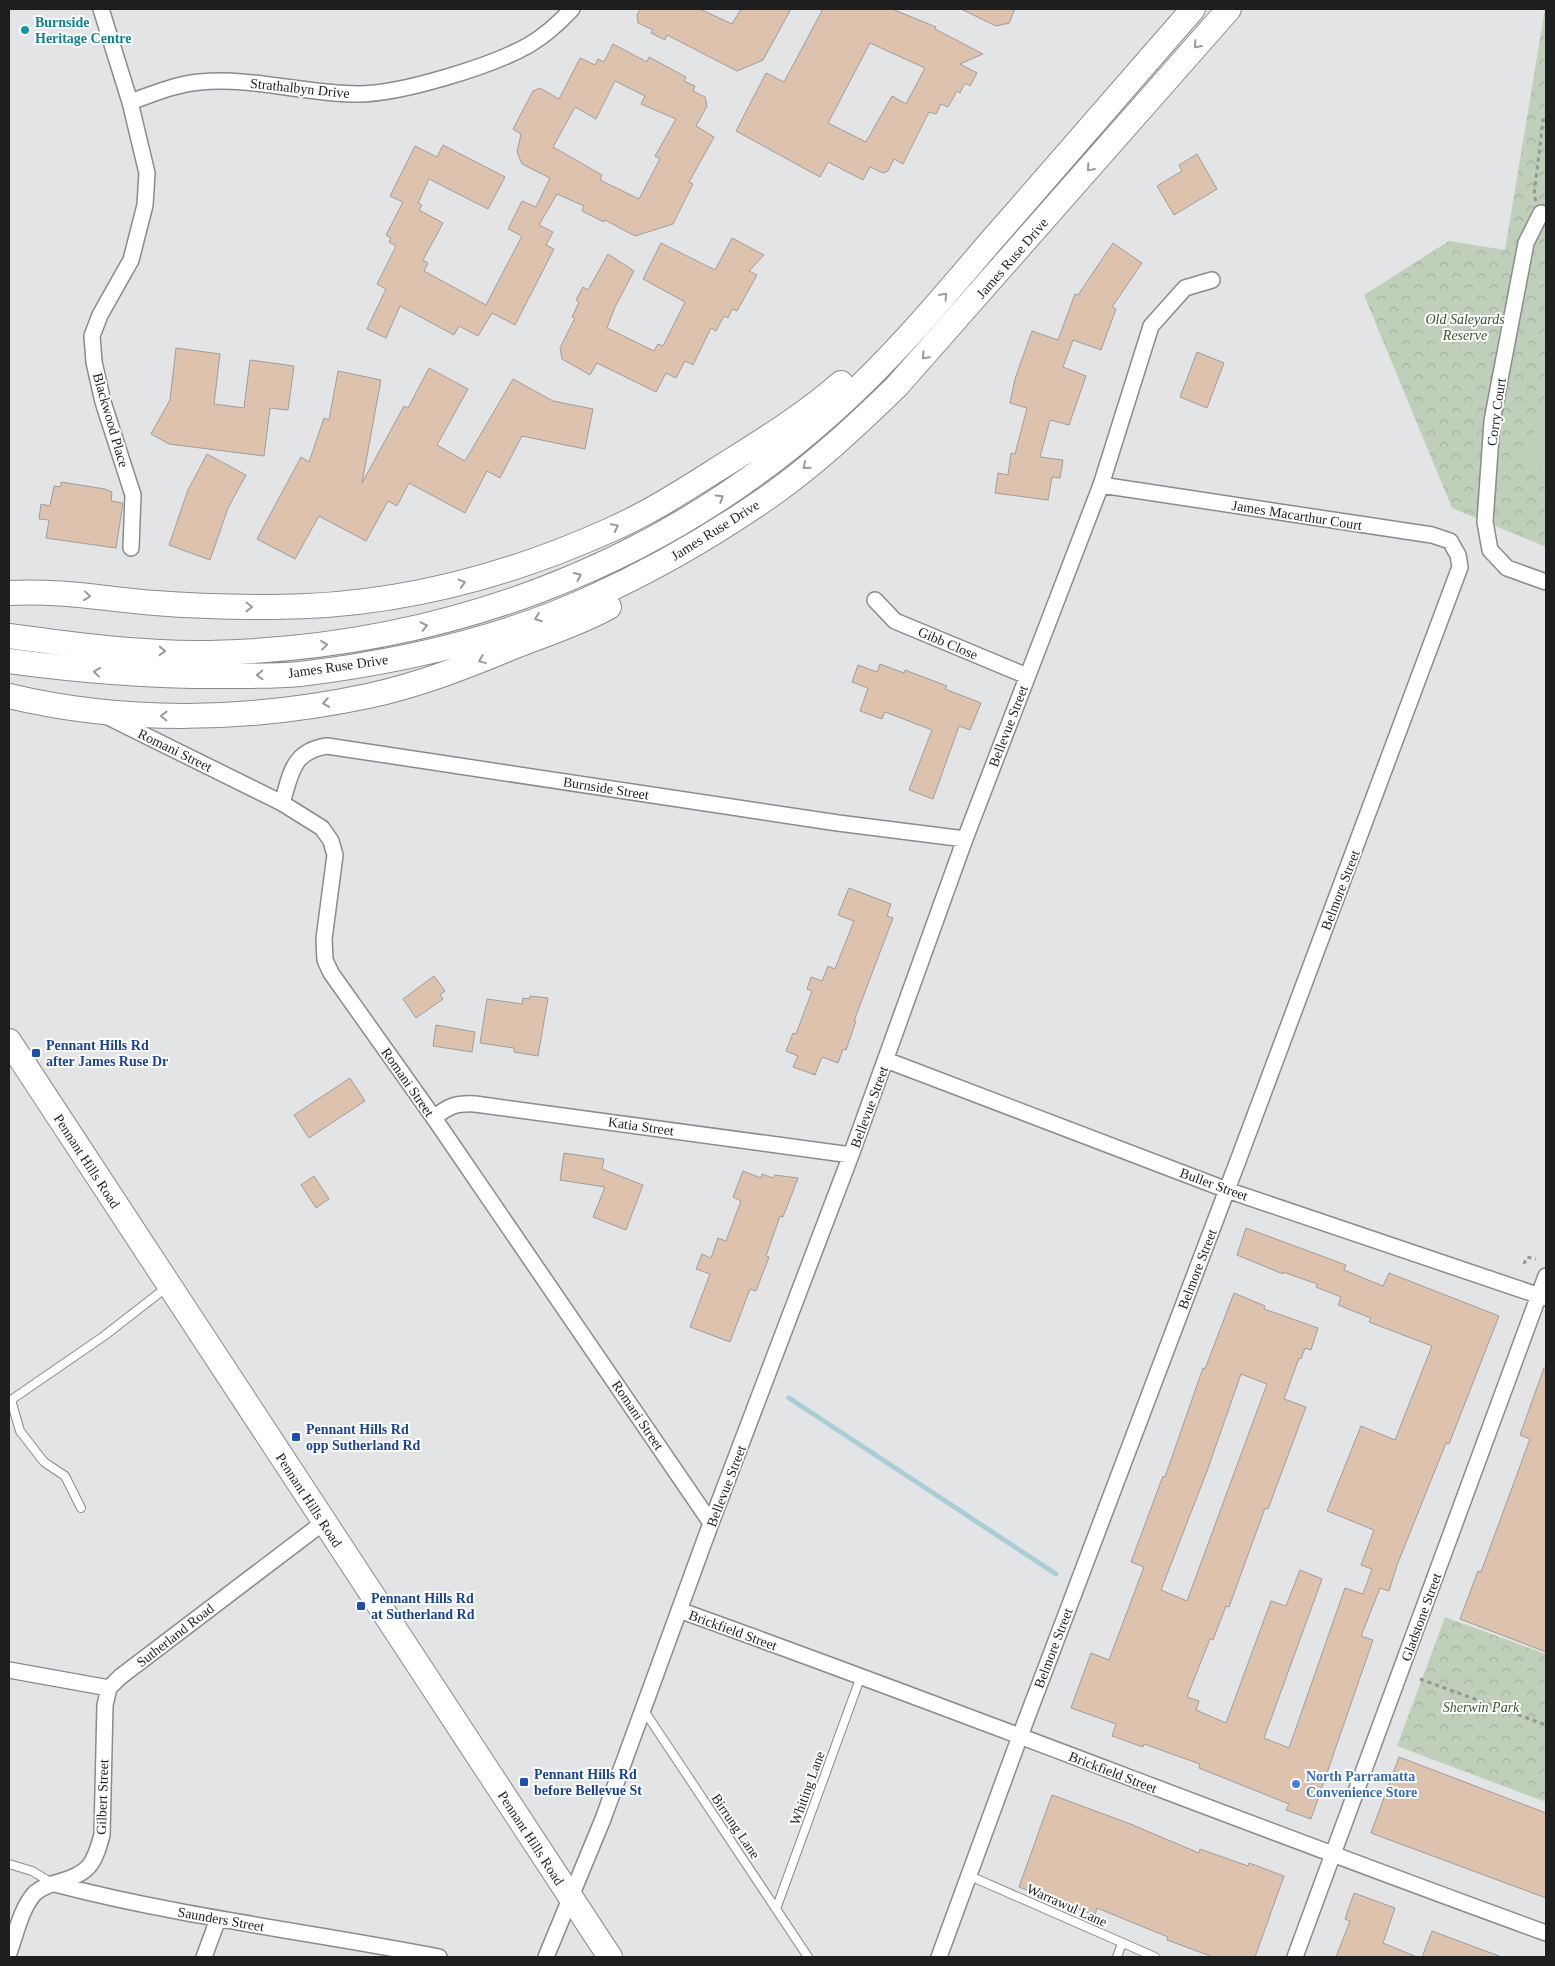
<svg xmlns="http://www.w3.org/2000/svg" width="1555" height="1966" font-family="Georgia,serif">
<defs>
<pattern id="park-crowns" width="20" height="18" patternUnits="userSpaceOnUse" patternTransform="scale(1.25)"><rect width="20" height="18" fill="#c0cfb9"/><path d="M2 6a3 3 0 1 1 6 0M12 15a3 3 0 1 1 6 0" fill="none" stroke="#a5b19f"/></pattern>
</defs>
<rect width="100%" height="100%" fill="#e2e4e6"/>
<!-- park -->
<path fill="url(#park-crowns)" d="M1545,9H1546V547L1452,508L1364,295L1449,241L1505,250Z
M1445,1617L1546,1654V1802L1397,1746Z"/>
<!-- pitch -->
<path fill="#c0cfb9" d="M1546,397V470L1523,461Z"/>
<g fill="none" stroke-linecap="round" stroke-linejoin="round">
<!-- stream -->
<path stroke="#a9ced7" stroke-width="5" d="M789,1398L1056,1574"/>
</g>
<!-- building -->
<path fill="#ddc3ae" stroke="#9f9d9b" fill-rule="evenodd" d="M640,9H700L732,24L741,9H791L763,60L737,71L667,35L665,40L651,33L653,30L638,23L637,15Z
M823,9H892L936,27L935,29L983,54L960,64L977,73L970,86L965,83L960,93L957,91L948,107L941,104L936,114L929,112L903,164L894,159L888,171L883,173L870,167L863,180L828,162L820,177L736,131L766,73L784,82ZM870,43L925,68L906,104L892,96L866,142L828,123Z
M961,9H1015L1009,23L996,26Z
M613,44L647,62L649,57L686,77L684,81L695,86L693,91L705,97L707,106L696,126L714,137L689,182L693,184L673,224L635,236L605,220L604,222L582,211L584,206L557,194L539,225L553,232L546,245L554,249L515,325L492,313L478,336L459,326L454,335L400,306L386,338L367,329L386,289L377,284L396,246L389,242L391,238L386,235L403,202L390,196L415,146L437,157L443,145L505,177L488,209L429,179L418,203L422,205L419,210L443,223L423,260L428,263L424,271L486,305L522,236L508,229L522,201L536,207L550,178L522,164L517,152L521,134L513,129L533,91L540,88L559,99L580,58L595,65L598,59L604,62ZM615,81L645,96L641,104L676,119L655,156L660,159L639,199L600,180L602,175L553,147L575,107L596,119Z
M1197,154L1217,189L1174,215L1157,186L1182,171L1179,165Z
M732,238L764,255L749,271L757,275L737,311L732,309L728,318L724,316L716,331L711,328L693,365L685,361L676,378L666,373L656,392L597,363L590,375L562,359L560,348L575,318L572,317L579,302L576,300L583,287L588,290L608,254L634,271L615,307L607,328L654,351L658,344L663,346L685,302L643,279L661,243L715,270Z
M1113,243L1142,263L1112,307L1116,309L1101,350L1073,340L1063,367L1086,376L1069,425L1050,420L1040,457L1063,460L1060,478L1052,477L1048,500L995,493L998,473L1008,475L1011,453L1015,454L1027,408L1010,403L1015,379L1032,331L1058,340L1075,294L1078,295Z
M176,348L220,354L214,404L244,408L250,360L294,366L288,410L270,408L264,456L169,444L151,434L170,400Z
M1197,352L1224,363L1207,408L1180,397Z
M429,368L468,389L437,445L465,461L513,379L553,401L593,409L585,449L522,436L500,478L487,471L465,513L409,483L397,506L388,501L366,541L319,516L295,559L257,539L301,457L309,462L324,418L329,420L338,371L381,380L362,483L404,406L408,408Z
M207,454L246,475L228,508L210,560L169,545L188,490Z
M61,482L105,489L112,492L111,501L123,503L116,548L46,538L49,520L39,519L41,504L50,506L54,486L61,487Z
M880,664L904,673L905,670L947,686L945,689L981,703L970,730L959,726L933,799L909,790L932,730L885,712L882,719L860,711L868,688L852,682L858,665L877,672Z
M849,888L891,904L887,916L893,918L854,1021H856L846,1050L843,1049L838,1063L822,1057L815,1075L793,1067L798,1056L786,1051L793,1033L796,1034L812,991L807,989L811,977L822,981L828,966L835,969L854,921L838,915Z
M434,976L445,991L440,995L443,999L416,1018L403,999Z
M530,996L548,998L538,1056L514,1052V1048L480,1043L487,999L522,1004L523,998L530,999Z
M436,1025L475,1032L472,1052L433,1046Z
M350,1078L365,1101L309,1138L294,1115Z
M564,1153L604,1159L602,1169L643,1185L626,1230L593,1217L605,1187L560,1180Z
M743,1171L761,1178L762,1174L773,1178L775,1175L798,1178L783,1217L780,1216L766,1256L769,1257L756,1291L750,1289L730,1342L690,1327L710,1274L696,1269L702,1254L711,1258L718,1238L726,1241L741,1201L733,1197Z
M314,1176L329,1199L316,1208L301,1185Z
M1246,1228L1346,1265L1344,1270L1383,1286L1389,1273L1499,1316L1449,1444L1446,1443L1397,1565L1389,1591L1380,1588L1361,1636L1373,1640L1311,1819L1286,1810L1289,1804L1199,1768L1200,1764L1144,1744L1143,1747L1112,1736L1116,1724L1071,1708L1091,1653L1109,1660L1144,1567L1131,1562L1163,1476L1165,1477L1203,1368L1205,1369L1234,1293L1265,1306L1264,1309L1318,1328L1311,1350L1305,1348L1301,1359L1299,1358L1284,1399L1306,1407L1268,1509L1265,1508L1229,1607L1226,1606L1213,1640L1210,1639L1187,1697L1199,1701L1196,1710L1226,1723L1271,1601L1286,1606L1300,1570L1322,1579L1264,1738L1289,1748L1345,1588L1363,1594L1372,1569L1361,1565L1374,1530L1327,1511L1361,1426L1395,1440L1432,1346L1369,1322L1371,1318L1338,1305L1341,1297L1316,1287L1317,1284L1283,1272V1274L1237,1255ZM1241,1374L1267,1384L1187,1601L1161,1590L1207,1471Z
M1544,1368H1546V1652L1460,1619L1478,1571L1481,1572L1530,1439L1520,1435Z
M1399,1757L1546,1813V1898L1371,1833Z
M1052,1795L1128,1823L1199,1853L1200,1849L1248,1866L1249,1863L1284,1876L1255,1957H1213L1167,1940L1168,1937L1097,1908L1095,1915L1019,1887Z
M1354,1893L1395,1908L1383,1943L1417,1957H1336L1350,1921L1345,1919Z
M1432,1931L1499,1956L1498,1957H1422Z"/>
<g fill="none" stroke-linecap="round" stroke-linejoin="round">
<!-- service casing -->
<g stroke="#8a8b8e" stroke-width="10">
<path id="service" d="M81,1508L65,1476L44,1462L20,1431L11,1400L104,1336L167,1287
M643,1709L808,1957
M9,1864L32,1871L52,1883
M970,1876L1155,1957
M776,1909L861,1676
M1117,1957L1122,1943"/>
</g>
<!-- minor casing -->
<g stroke="#8a8b8e" stroke-width="18">
<path id="minor" d="M101,9L130,102L147,173L145,205L131,260L100,315L92,336L94,362L103,402L133,495L131,548
M130,102C153,94 176,84 200,82C253,77 305,94 358,94C401,94 492,66 529,45C546,35 559,23 572,9
M1541,213L1526,243L1492,421L1485,522L1490,550L1507,568L1546,582
M875,600L895,621L1027,676
M108,717L282,803L322,828L331,841L335,855L324,939L325,960L331,973L434,1118L711,1523
M282,803C291,774 292,751 327,746L838,823L965,839
M886,1060L1227,1190L1546,1298
M434,1118C448,1106 456,1103 475,1104L851,1155
M679,1610C969,1714 1256,1828 1546,1933
M9,1670L109,1688
M55,1884C181,1917 311,1932 439,1957
M9,1953C16,1934 21,1908 35,1893C42,1887 51,1884 59,1882C90,1873 94,1864 102,1835L105,1705L109,1688L120,1677L324,1522
M204,1957L218,1919
M546,1957L603,1819L711,1523L851,1155L965,839L1101,485L1151,326L1185,288L1212,280
M939,1957L1020,1736L1239,1158L1460,567L1458,555L1450,541L1432,535L1101,485
M1295,1957L1546,1276"/>
</g>
<!-- primary casing -->
<g stroke="#8a8b8e" stroke-width="26">
<path id="primary" d="M9,1041L610,1957"/>
</g>
<!-- trunk casing -->
<g stroke="#8a8b8e" stroke-width="26">
<path id="trunk" d="M9,593C58,590 106,599 155,603C192,606 230,607 267,607C385,608 501,579 608,531C652,512 692,485 732,460C770,436 808,412 841,383
M9,636C75,645 142,654 208,653C441,648 656,569 830,414C889,362 940,301 991,241C1059,164 1126,86 1193,9
M9,661C83,671 157,677 232,676C254,676 278,676 300,674C398,662 501,639 591,598C651,571 710,537 764,500C812,467 856,426 897,386L1229,9
M9,696C126,724 250,721 368,696C420,685 470,665 518,645C549,633 580,623 609,607"/>
</g>
<!-- path -->
<path stroke="#959698" stroke-width="3" stroke-dasharray="4 4" stroke-linecap="butt" d="M1536,201L1534,195L1543,120L1546,121
M1524,1264L1527,1257L1536,1259
M1420,1679L1546,1725"/>
<!-- service -->
<use href="#service" stroke="#fff" stroke-width="8"/>
<!-- minor -->
<use href="#minor" stroke="#fff" stroke-width="15"/>
<!-- primary -->
<use href="#primary" stroke="#fff" stroke-width="24"/>
<!-- trunk -->
<use href="#trunk" stroke="#fff" stroke-width="24"/>
</g>
<!-- one-way arrows -->
<defs><path id="oneway-chevron" d="M-2-3.5L2.5 0L-2 3.5" fill="none" stroke-width="1.6" stroke-linecap="round" stroke-linejoin="round" transform="scale(1.25)"/></defs>
<g stroke="#999a9a">
<use href="#oneway-chevron" transform="translate(1197 45) rotate(131)"/>
<use href="#oneway-chevron" transform="translate(1090 168) rotate(131)"/>
<use href="#oneway-chevron" transform="translate(944 296) rotate(-49)"/>
<use href="#oneway-chevron" transform="translate(925 356) rotate(133)"/>
<use href="#oneway-chevron" transform="translate(806 466) rotate(141)"/>
<use href="#oneway-chevron" transform="translate(720 498) rotate(-32)"/>
<use href="#oneway-chevron" transform="translate(615 527) rotate(-27)"/>
<use href="#oneway-chevron" transform="translate(578 576) rotate(-24)"/>
<use href="#oneway-chevron" transform="translate(462 583) rotate(-16)"/>
<use href="#oneway-chevron" transform="translate(87 596) rotate(6)"/>
<use href="#oneway-chevron" transform="translate(249 607) rotate(1)"/>
<use href="#oneway-chevron" transform="translate(538 618) rotate(160)"/>
<use href="#oneway-chevron" transform="translate(424 626) rotate(-13)"/>
<use href="#oneway-chevron" transform="translate(324 645) rotate(-6)"/>
<use href="#oneway-chevron" transform="translate(162 651) rotate(2)"/>
<use href="#oneway-chevron" transform="translate(482 660) rotate(158)"/>
<use href="#oneway-chevron" transform="translate(97 672) rotate(-174)"/>
<use href="#oneway-chevron" transform="translate(260 675) rotate(178)"/>
<use href="#oneway-chevron" transform="translate(326 703) rotate(171)"/>
<use href="#oneway-chevron" transform="translate(164 716) rotate(-179)"/>
</g>
<!-- markers -->
<circle fill="#0f9aa8" stroke="#fff" stroke-width="2" cx="25" cy="30" r="5"/>
<g fill="#1a4fb4" stroke="#fff" stroke-width="2">
<rect x="31" y="1048" width="10" height="10" rx="2.5"/>
<rect x="291" y="1432" width="10" height="10" rx="2.5"/>
<rect x="356" y="1601" width="10" height="10" rx="2.5"/>
<rect x="519" y="1777" width="10" height="10" rx="2.5"/>
</g>
<circle fill="#3f7fe0" stroke="#fff" stroke-width="2" cx="1296" cy="1784" r="5"/>
<g text-anchor="middle" stroke-width="4" stroke-linejoin="round" paint-order="stroke">
<!-- culture labels -->
<g font-size="14" font-weight="bold" fill="#0d838f" stroke="#fff" text-anchor="start">
<text x="35" y="27">Burnside<tspan x="35" dy="16">Heritage Centre</tspan></text>
</g>
<!-- street labels -->
<g font-size="14" fill="#1d1e1f" stroke="#fff">
<text transform="translate(300 88) rotate(6)" y="5">Strathalbyn Drive</text>
<text transform="translate(1012 258) rotate(-49)" y="5">James Ruse Drive</text>
<text transform="translate(1496 412) rotate(-82)" y="5">Corry Court</text>
<text transform="translate(111 420) rotate(74)" y="5">Blackwood Place</text>
<text transform="translate(1297 515) rotate(9)" y="5">James Macarthur Court</text>
<text transform="translate(715 530) rotate(-32)" y="5">James Ruse Drive</text>
<text transform="translate(948 643) rotate(23)" y="5">Gibb Close</text>
<text transform="translate(338 666) rotate(-8)" y="5">James Ruse Drive</text>
<text transform="translate(1008 726) rotate(-69)" y="5">Bellevue Street</text>
<text transform="translate(175 750) rotate(26)" y="5">Romani Street</text>
<text transform="translate(606 788) rotate(9)" y="5">Burnside Street</text>
<text transform="translate(1340 890) rotate(-69)" y="5">Belmore Street</text>
<text transform="translate(408 1082) rotate(55)" y="5">Romani Street</text>
<text transform="translate(869 1107) rotate(-70)" y="5">Bellevue Street</text>
<text transform="translate(641 1126) rotate(8)" y="5">Katia Street</text>
<text transform="translate(87 1161) rotate(57)" y="5">Pennant Hills Road</text>
<text transform="translate(1214 1184) rotate(20)" y="5">Buller Street</text>
<text transform="translate(1197 1269) rotate(-69)" y="5">Belmore Street</text>
<text transform="translate(638 1415) rotate(56)" y="5">Romani Street</text>
<text transform="translate(726 1486) rotate(-69)" y="5">Bellevue Street</text>
<text transform="translate(309 1500) rotate(57)" y="5">Pennant Hills Road</text>
<text transform="translate(1421 1617) rotate(-70)" y="5">Gladstone Street</text>
<text transform="translate(733 1630) rotate(20)" y="5">Brickfield Street</text>
<text transform="translate(175 1635) rotate(-38)" y="5">Sutherland Road</text>
<text transform="translate(1053 1648) rotate(-69)" y="5">Belmore Street</text>
<text transform="translate(1113 1772) rotate(21)" y="5">Brickfield Street</text>
<text transform="translate(807 1788) rotate(-70)" y="5">Whiting Lane</text>
<text transform="translate(102 1797) rotate(-88)" y="5">Gilbert Street</text>
<text transform="translate(736 1826) rotate(56)" y="5">Birrung Lane</text>
<text transform="translate(531 1838) rotate(57)" y="5">Pennant Hills Road</text>
<text transform="translate(1067 1905) rotate(24)" y="5">Warrawul Lane</text>
<text transform="translate(221 1919) rotate(10)" y="5">Saunders Street</text>
</g>
<!-- park labels -->
<g font-size="14" font-style="italic" fill="#38522a" stroke="#fff">
<text x="1465" y="324">Old Saleyards<tspan x="1465" dy="16">Reserve</tspan></text>
<text x="1481" y="1712">Sherwin Park</text>
</g>
<!-- transit labels -->
<g font-size="14" font-weight="bold" fill="#164399" stroke="#fff" text-anchor="start">
<text x="46" y="1050">Pennant Hills Rd<tspan x="46" dy="16">after James Ruse Dr</tspan></text>
<text x="306" y="1434">Pennant Hills Rd<tspan x="306" dy="16">opp Sutherland Rd</tspan></text>
<text x="371" y="1603">Pennant Hills Rd<tspan x="371" dy="16">at Sutherland Rd</tspan></text>
<text x="534" y="1779">Pennant Hills Rd<tspan x="534" dy="16">before Bellevue St</tspan></text>
</g>
<!-- shop labels -->
<g font-size="14" font-weight="bold" fill="#366cbe" stroke="#fff" text-anchor="start">
<text x="1306" y="1781">North Parramatta<tspan x="1306" dy="16">Convenience Store</tspan></text>
</g>
</g>
<!-- border -->
<rect width="1555" height="1966" fill="none" stroke="#1d1e1f" stroke-width="20"/>
</svg>
